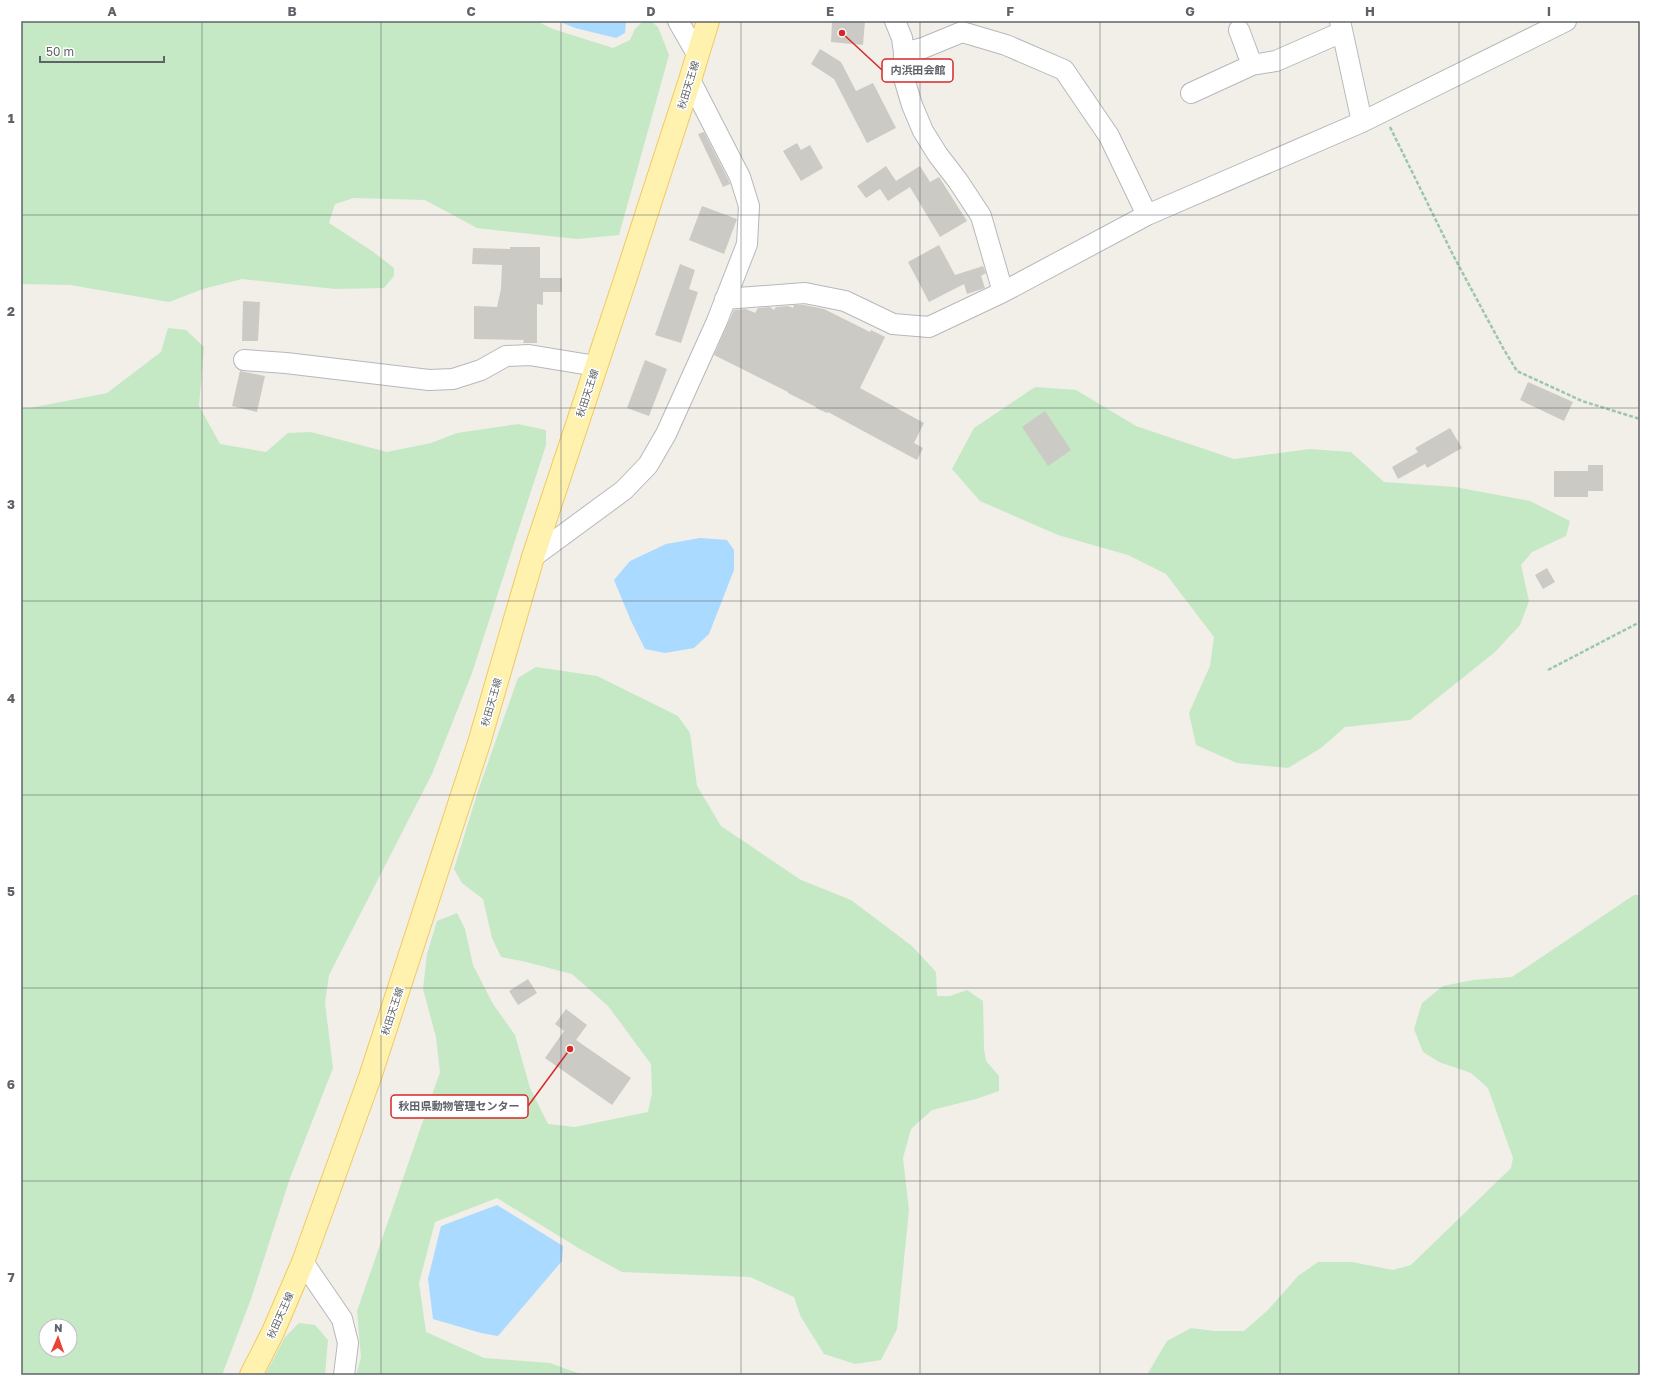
<svg xmlns="http://www.w3.org/2000/svg" width="1661" height="1396" font-family="'Golos Text','Noto Sans JP',sans-serif">
  <rect width="100%" height="100%" fill="#f1efe8"/>
  <path fill="#c5e8c5" fill-rule="evenodd" d="M21 21H536L553 29 613 48 630 40 635 29 643 21H651L658 27 669 55 619 235 577 239 477 228 425 200 354 198 335 204 329 223 372 251 394 268V276L384 288 335 289 242 279 203 289 169 302 70 285 21 284Z
    M168 328 186 330 204 347 199 406 220 444 266 452 288 433 311 432 387 452 431 443 457 433 518 424 546 430V445L472 673 432 774 329 975 325 1003 333 1068 290 1178 251 1299 222 1375H21V408H30L107 393 161 352ZM46 1326H70V1350H46Z
    M1035 387 1076 390 1136 426 1234 459 1310 449 1351 452 1384 482 1455 487 1530 501 1570 521 1566 536 1532 552 1521 565 1529 601 1520 625 1495 652 1410 720 1345 727 1321 748 1288 768 1237 763 1196 745 1189 713 1210 666 1214 637 1166 574 1128 555 1058 535 980 501 952 469 974 428Z
    M536 667 597 676 678 716 690 733 697 786 721 826 801 880 851 900 912 946 936 972 937 996H950L967 990 983 1001 984 1049 986 1061 999 1076V1091L976 1099 932 1110 911 1129 903 1158 909 1210 897 1329 881 1360 855 1364 824 1354 801 1317 794 1297 750 1277 622 1272 580 1249 497 1198 435 1222 419 1283 426 1332 484 1358 550 1363 583 1375H356L361 1358 357 1311 440 1072 436 1037 423 989 427 954 437 921 457 913 465 929 473 965 493 1004 515 1035 530 1088 548 1124 575 1127 648 1112 652 1093 651 1064 608 1006 572 974 522 961 501 957 492 938 483 899 462 883 454 869 478 791 518 678Z
    M1634 895H1640V1375H1147L1167 1341 1191 1328 1214 1331H1244L1268 1310 1298 1276 1318 1262H1352L1393 1270 1411 1265 1511 1168 1513 1158 1488 1088 1471 1073 1439 1062 1423 1052 1414 1029 1422 1003 1443 986 1473 980 1512 977Z
    M299 1323 315 1325 328 1340 325 1375H265L285 1337Z"/>
  <path fill="#aadaff" d="M558 21H626L625 33 616 38 575 28Z
    M700 538 727 540 734 550V570L709 634 694 648 665 653 645 649 631 621 614 580 630 561 666 544Z
    M497 1205 563 1246 562 1261 498 1336 481 1333 433 1319 428 1279 441 1226Z"/>
  <path fill="#cccac5" d="M832 21H865L863 45 831 42Z
    M820 49 841 62 856 91 873 83 896 128 867 143 834 79 811 64Z
    M704 132 729 181 730 184 723 187 698 134Z
    M797 143 801 150 810 145 823 168 801 181 783 151Z
    M886 166 896 181 920 166 930 182 939 177 967 221 940 237 910 187 888 201 880 189 866 198 857 186Z
    M702 206 737 219 724 254 689 240Z
    M939 245 955 275 983 266 986 273 981 276 985 288 967 294 964 284 929 302 908 262Z
    M510 247H540V278H562V292H543V305L537 304V343H523L524 340 474 339V306L497 307 501 289 502 265 472 264 473 248 510 249Z
    M680 264 695 270 689 289 698 292 681 343 655 335Z
    M243 301 260 302 258 341H242Z
    M794 305H804L824 309 870 332 871 330 885 337 860 388 924 423 914 443 923 448 917 460 828 412 827 413 816 408V407L788 393V392L714 355 734 310 746 309 755 313 758 308 770 307 774 310 776 307 788 306 793 308Z
    M645 360 667 369 649 416 627 408Z
    M240 371 265 376 257 412 232 406Z
    M1528 382 1573 402 1564 421 1520 400Z
    M1045 411 1071 450 1048 466 1022 427Z
    M1450 428 1462 448 1427 468 1425 464 1398 479 1392 467 1418 452 1415 448Z
    M1588 465H1603V491H1588V497H1554V471H1588Z
    M1547 568 1555 582 1543 589 1535 575Z
    M528 979 537 993 518 1005 509 991Z
    M566 1009 587 1025 576 1040 631 1078 612 1105 545 1058 564 1031 555 1024Z"/>
  <g fill="none" stroke-linecap="round" stroke-linejoin="round">
    <g stroke="#b5b8bc" stroke-width="22">
      <path id="minor" d="M678 21 697 54
        M895 21 902 38 904 53 903 75 912 105 923 131 938 155 958 181 981 216 1003 292
        M1340 21 1362 122
        M1239 30 1252 65
        M904 53 923 48 962 32 1006 45 1064 70 1109 136 1147 215
        M1191 93 1252 65 1276 61 1342 32
        M725 299 805 293 845 301 893 324 929 327 1003 292 1147 215 1362 122 1566 21
        M244 360 286 363 429 380 453 379 481 370 506 356 529 355 596 366
        M533 557 624 490 648 465 666 434 717 321 747 244 749 206 740 177 690 80
        M303 1262 342 1319 348 1343 344 1375"/>
    </g>
    <g stroke="#f2c960" stroke-width="24">
      <path id="major" d="M251 1375 273 1332 303 1262 370 1077 479 743 533 557 624 283 690 80 708 21"/>
    </g>
    <path stroke="#9cc7a9" stroke-width="2.5" stroke-dasharray="4 2" stroke-linecap="butt" d="M1390 127 1453 255 1503 348 1517 371 1582 401 1640 419
      M1548 670 1640 622"/>
    <use href="#minor" stroke="#fff" stroke-width="20"/>
    <use href="#major" stroke="#fff2af" stroke-width="22"/>
  </g>
  <path fill="none" stroke="#5f6368" stroke-width="1" stroke-opacity="0.55" d="M202 21V1375M381 21V1375M561 21V1375M741 21V1375M920 21V1375M1100 21V1375M1280 21V1375M1459 21V1375M21 215H1640M21 408H1640M21 601H1640M21 795H1640M21 988H1640M21 1181H1640"/>
  <g text-anchor="middle" stroke-width="3" stroke-linejoin="round" paint-order="stroke">
    <g font-size="10" fill="#5f6368" stroke="#fff">
      <text transform="translate(688 85) rotate(-73)" y="4">秋田天王線</text>
      <text transform="translate(587 393) rotate(-72)" y="4">秋田天王線</text>
      <text transform="translate(491 702) rotate(-74)" y="4">秋田天王線</text>
      <text transform="translate(392 1011) rotate(-72)" y="4">秋田天王線</text>
      <text transform="translate(280 1315) rotate(-66)" y="4">秋田天王線</text>
    </g>
  </g>
  <path fill="none" stroke="#d62828" stroke-width="1.5" d="M842 33L882 70M570 1049L528 1106"/>
  <g fill="#d62828" stroke="#fff" stroke-width="1.5">
    <circle cx="842" cy="33" r="4"/>
    <circle cx="570" cy="1049" r="4"/>
  </g>
  <g fill="#fff" stroke="#d62828" stroke-width="1.5">
    <rect x="882" y="59" width="71" height="23" rx="4"/>
    <rect x="391" y="1095" width="137" height="23" rx="4"/>
  </g>
  <g font-size="11" text-anchor="middle" font-weight="bold" fill="#5f6368">
    <text x="918" y="74">内浜田会館</text>
    <text x="459" y="1110">秋田県動物管理センター</text>
  </g>
  <rect width="1661" height="1396" fill="none" stroke="#ffffff" stroke-width="44"/>
  <g transform="translate(58 1338) rotate(2)"><circle r="19" fill="#ffffff" stroke="#bfc1c3"/>
  <path d="M0-3L7 15L0 10L-7 15Z" fill="#ea4335"/>
  <text y="-6" font-size="11" font-weight="bold" text-anchor="middle" fill="#5f6368">N</text>
  </g>
  <path d="M40 56v6h124v-6" fill="none" stroke="#5f6368" stroke-width="2"/>
  <text x="46" y="56" font-size="12" fill="#5f6368" stroke="#ffffff" stroke-width="3" paint-order="stroke">50 m</text>
  <rect x="22" y="22" width="1617" height="1352" fill="none" stroke="#5f6368" stroke-width="1.5"/>
  <g font-size="13" text-anchor="middle" font-weight="bold" fill="#5f6368">
    <text x="112" y="16">A</text>
    <text x="292" y="16">B</text>
    <text x="471" y="16">C</text>
    <text x="651" y="16">D</text>
    <text x="830" y="16">E</text>
    <text x="1010" y="16">F</text>
    <text x="1190" y="16">G</text>
    <text x="1370" y="16">H</text>
    <text x="1549" y="16">I</text>
    <text x="11" y="123">1</text>
    <text x="11" y="316">2</text>
    <text x="11" y="509">3</text>
    <text x="11" y="703">4</text>
    <text x="11" y="896">5</text>
    <text x="11" y="1089">6</text>
    <text x="11" y="1282">7</text>
  </g>
</svg>
